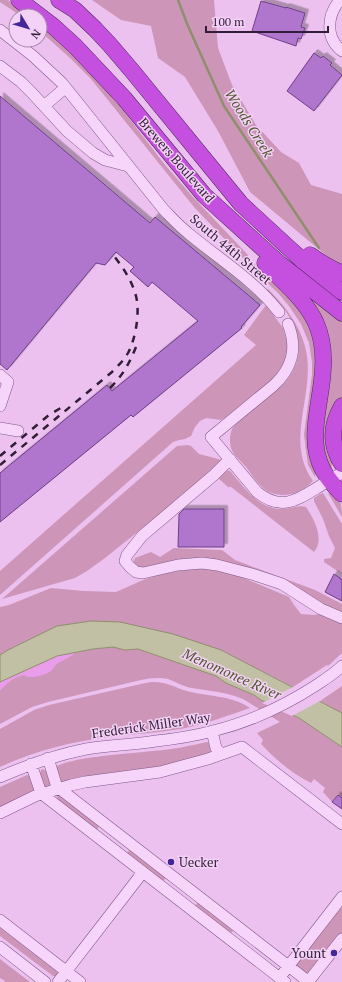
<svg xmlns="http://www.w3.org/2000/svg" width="342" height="982" font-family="'PT Serif',serif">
  <defs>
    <filter id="shadow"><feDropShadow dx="3.5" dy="-3.5" stdDeviation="0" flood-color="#0004"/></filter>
  </defs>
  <rect width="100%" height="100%" fill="#ecc1ef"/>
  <path fill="#cd95b8" d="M0 0H8L29 16H21L0 2Z
    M92 0H214L218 48 232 85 256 125 281 152 299 163 311 185 342 194V265L334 262 250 192 218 131 185 77 158 58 151 26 121 20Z
    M40 24 66 47 104 86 166 166 193 197 248 255 247 257 285 294 300 310 308 323 315 340 316 471 315 477 308 465 306 451 304 434 312 375V362L309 343 301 324 289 306 278 293 259 275 194 207 91 79 70 58 40 31Z
    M298 287 342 321V397L336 406 332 461V467L329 468 321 444 329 368Z
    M268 289C287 308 303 329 307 356 313 398 285 442 313 481 301 494 279 501 263 488 257 483 251 474 246 467 241 461 233 455 231 448 229 441 230 432 233 427 249 411 269 399 284 383 291 376 296 366 298 356 302 327 285 309 267 290Z
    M266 305 283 328 287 342 288 354 284 364 272 380 226 417 221 420 206 418 200 421 195 427 191 436 185 439 179 440 173 442 0 595V571L256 345 244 335Z
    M188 445 191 446 199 454 222 460 206 477 105 558 87 571 75 578 2 599 177 446Z
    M226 470 230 471C243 486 257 507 278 509 286 510 299 504 306 507 314 519 325 539 314 552L231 487H228L218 478 219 476Z
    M323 493 342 524V574L324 562V559L331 558 335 548 329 536 323 519 314 501V498L320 494Z
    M328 493C341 496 342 505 342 517Z
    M174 548 222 550 235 560 315 590 342 604V615L326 608 317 600 301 590 231 565 146 569 132 566 135 558 151 552 160 557Z
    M202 567 239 576 289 597 294 605 301 614 314 615 325 613 342 620V653L328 666 327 665 293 687 221 650 57 626 8 650 0 655V607L9 605 51 588 84 591 116 592 143 580 161 574Z
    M113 647 125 650 138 649 216 676 226 683 254 695 261 700 299 718 342 747V797L338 794 332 802 323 792 325 788 314 779 311 783C291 773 276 760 261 744L263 740 257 733 280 722 243 699C227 692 209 691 192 688 184 687 176 682 168 679 159 677 150 678 141 680L48 702 32 707 0 724V682L57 656 94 649Z
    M151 682C166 681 174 687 187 691 209 697 231 695 250 708 227 716 205 724 181 729 157 733 132 734 108 737 71 742 34 751 0 767V729L34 710 49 705 141 684Z
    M342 686V713L320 701Z
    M207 742 209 743 211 753 173 766 60 782 56 767C61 763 70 762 76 760 102 755 127 754 152 751 171 750 189 746 207 742Z
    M43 769 46 771 51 786 45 789 40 773 41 770Z
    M27 775 30 776 35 790 0 809V787Z
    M59 795 99 826 97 830 56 799Z
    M130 849 166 878 163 881 127 853Z
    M198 902 234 930 231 933 195 906Z
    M342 904V933L310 974 308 975 296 966V963Z
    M0 925 58 972 56 976H53L0 936Z
    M0 959 30 982H4L5 981 0 978Z"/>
  <path fill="#ea9deb" d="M76 652C71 657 63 660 57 664 54 666 54 668 51 671 45 675 30 680 24 675 14 677 7 683 0 691V682L57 656Z"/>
  <path fill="#c1bfa4" stroke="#8f8f6b" d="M91 621 120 622 173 634 221 650 342 713V747L299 718 261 700 254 695 226 683 216 676 138 649 125 650 113 647 93 649 57 656 0 682V655L8 650 57 626Z"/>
  <path fill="#ecc1ef" d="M295 686 322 700 292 716 262 703Z"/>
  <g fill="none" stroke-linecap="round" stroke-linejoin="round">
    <path stroke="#8f8f6b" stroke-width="2.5" d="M178 0 188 26 224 106 319 248"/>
  </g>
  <path fill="#b076cd" stroke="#6e3e88" filter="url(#shadow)" d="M261 1 286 8V7L305 13 301 27 305 28 301 39 298 38 296 46 252 31Z
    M314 53 321 58 323 56 332 63 330 65 342 75 314 111 287 91Z
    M0 96 150 223 155 217 260 305 241 327 242 328 133 417 131 415 0 522V473L107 385 112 391 198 321 152 282 148 287 130 271 134 267 116 252 105 265 96 263 7 370 0 364Z
    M184 509H224V547H178L179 514Z
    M334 574 340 578V579L342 580V601L325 592Z
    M338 795 342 798V809L332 802Z"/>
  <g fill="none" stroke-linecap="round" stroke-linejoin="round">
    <g stroke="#7e5888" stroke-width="12">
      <path id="minor" d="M340 0C327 15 325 38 342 51
        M0 30 33 56 62 83 164 210C172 218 179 226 188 233 219 259 254 280 279 312
        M0 66 21 82 32 93 67 131 93 153 105 160 128 166
        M44 106 65 88
        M288 324C298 348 292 369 273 386L211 437 257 492C282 512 297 500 320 486 327 481 335 477 342 473
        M0 375 8 382 0 406
        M0 428 18 431
        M230 459 214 475 142 536 127 555 125 561 130 567 136 572 143 573 178 565 202 563 217 565 255 575 282 584 321 609 342 618
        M212 731 216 748 221 754
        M48 758 56 784 60 789 309 982
        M31 764 40 790 42 794 285 982
        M0 777C28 765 56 755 86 749 109 745 133 745 156 741 175 739 194 736 213 731 249 722 284 706 315 686 324 680 334 674 342 666
        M0 813 35 796 71 785 85 782 160 772 208 759 242 747 342 824
        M0 920 80 982
        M0 947 45 982
        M284 972 342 897
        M58 982 143 872
        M308 982 342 939"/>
    </g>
    <g stroke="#4a2d56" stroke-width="17">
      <path id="highway" d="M19 0 53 26 75 46 124 98 204 195 280 264 342 313
        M59 0 75 10 95 29 110 45 133 72 241 204 303 261 342 292
        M310 255C320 262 330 269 342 273
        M265 263C283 282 305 299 316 323 322 337 324 353 323 368 322 401 306 439 323 470 328 479 335 487 342 494
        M342 406C331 425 330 445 342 464"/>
    </g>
    <use href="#minor" stroke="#f7d4f9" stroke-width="11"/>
    <use href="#highway" stroke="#c550e0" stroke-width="16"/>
    <path stroke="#311d38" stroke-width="2.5" stroke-dasharray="7 7" stroke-linecap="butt" d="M110 388C123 375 129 364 136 347
      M0 456 49 415 64 406
      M0 465 112 372C118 366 124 360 128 353 136 338 140 312 136 296 132 281 123 267 113 255"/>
  </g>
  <g fill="#432798" stroke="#f4d1f6" stroke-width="1.5">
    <circle cx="171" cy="862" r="4"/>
    <circle cx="334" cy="953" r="4"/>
  </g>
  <g text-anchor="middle" stroke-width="3" stroke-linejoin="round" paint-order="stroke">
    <g font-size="13" fill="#311d38" stroke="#f4d1f6">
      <text transform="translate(177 160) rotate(49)" y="5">Brewers Boulevard</text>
      <text transform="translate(231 249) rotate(40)" y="5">South 44th Street</text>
      <text transform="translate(151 725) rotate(-8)" y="5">Frederick Miller Way</text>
    </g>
    <g font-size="13" fill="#311d38" stroke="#f4d1f6" text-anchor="start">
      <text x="179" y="867">Uecker</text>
      <text x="326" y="958" text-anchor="end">Yount</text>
    </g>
    <g font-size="14" font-style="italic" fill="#4f582c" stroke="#f4d1f6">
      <text transform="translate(249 123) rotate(58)" y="5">Woods Creek</text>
      <text transform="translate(232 674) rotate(24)" y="5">Menomonee River</text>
    </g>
  </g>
  <g transform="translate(28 28) rotate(128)"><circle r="19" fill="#f4d1f6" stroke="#a689aa"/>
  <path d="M0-3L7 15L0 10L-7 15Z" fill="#432798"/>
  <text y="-6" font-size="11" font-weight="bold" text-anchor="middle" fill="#311d38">N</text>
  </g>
  <path d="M206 26v6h122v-6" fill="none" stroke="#311d38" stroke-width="2"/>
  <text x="212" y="26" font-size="12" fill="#311d38" stroke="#f4d1f6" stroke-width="3" paint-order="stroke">100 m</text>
</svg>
